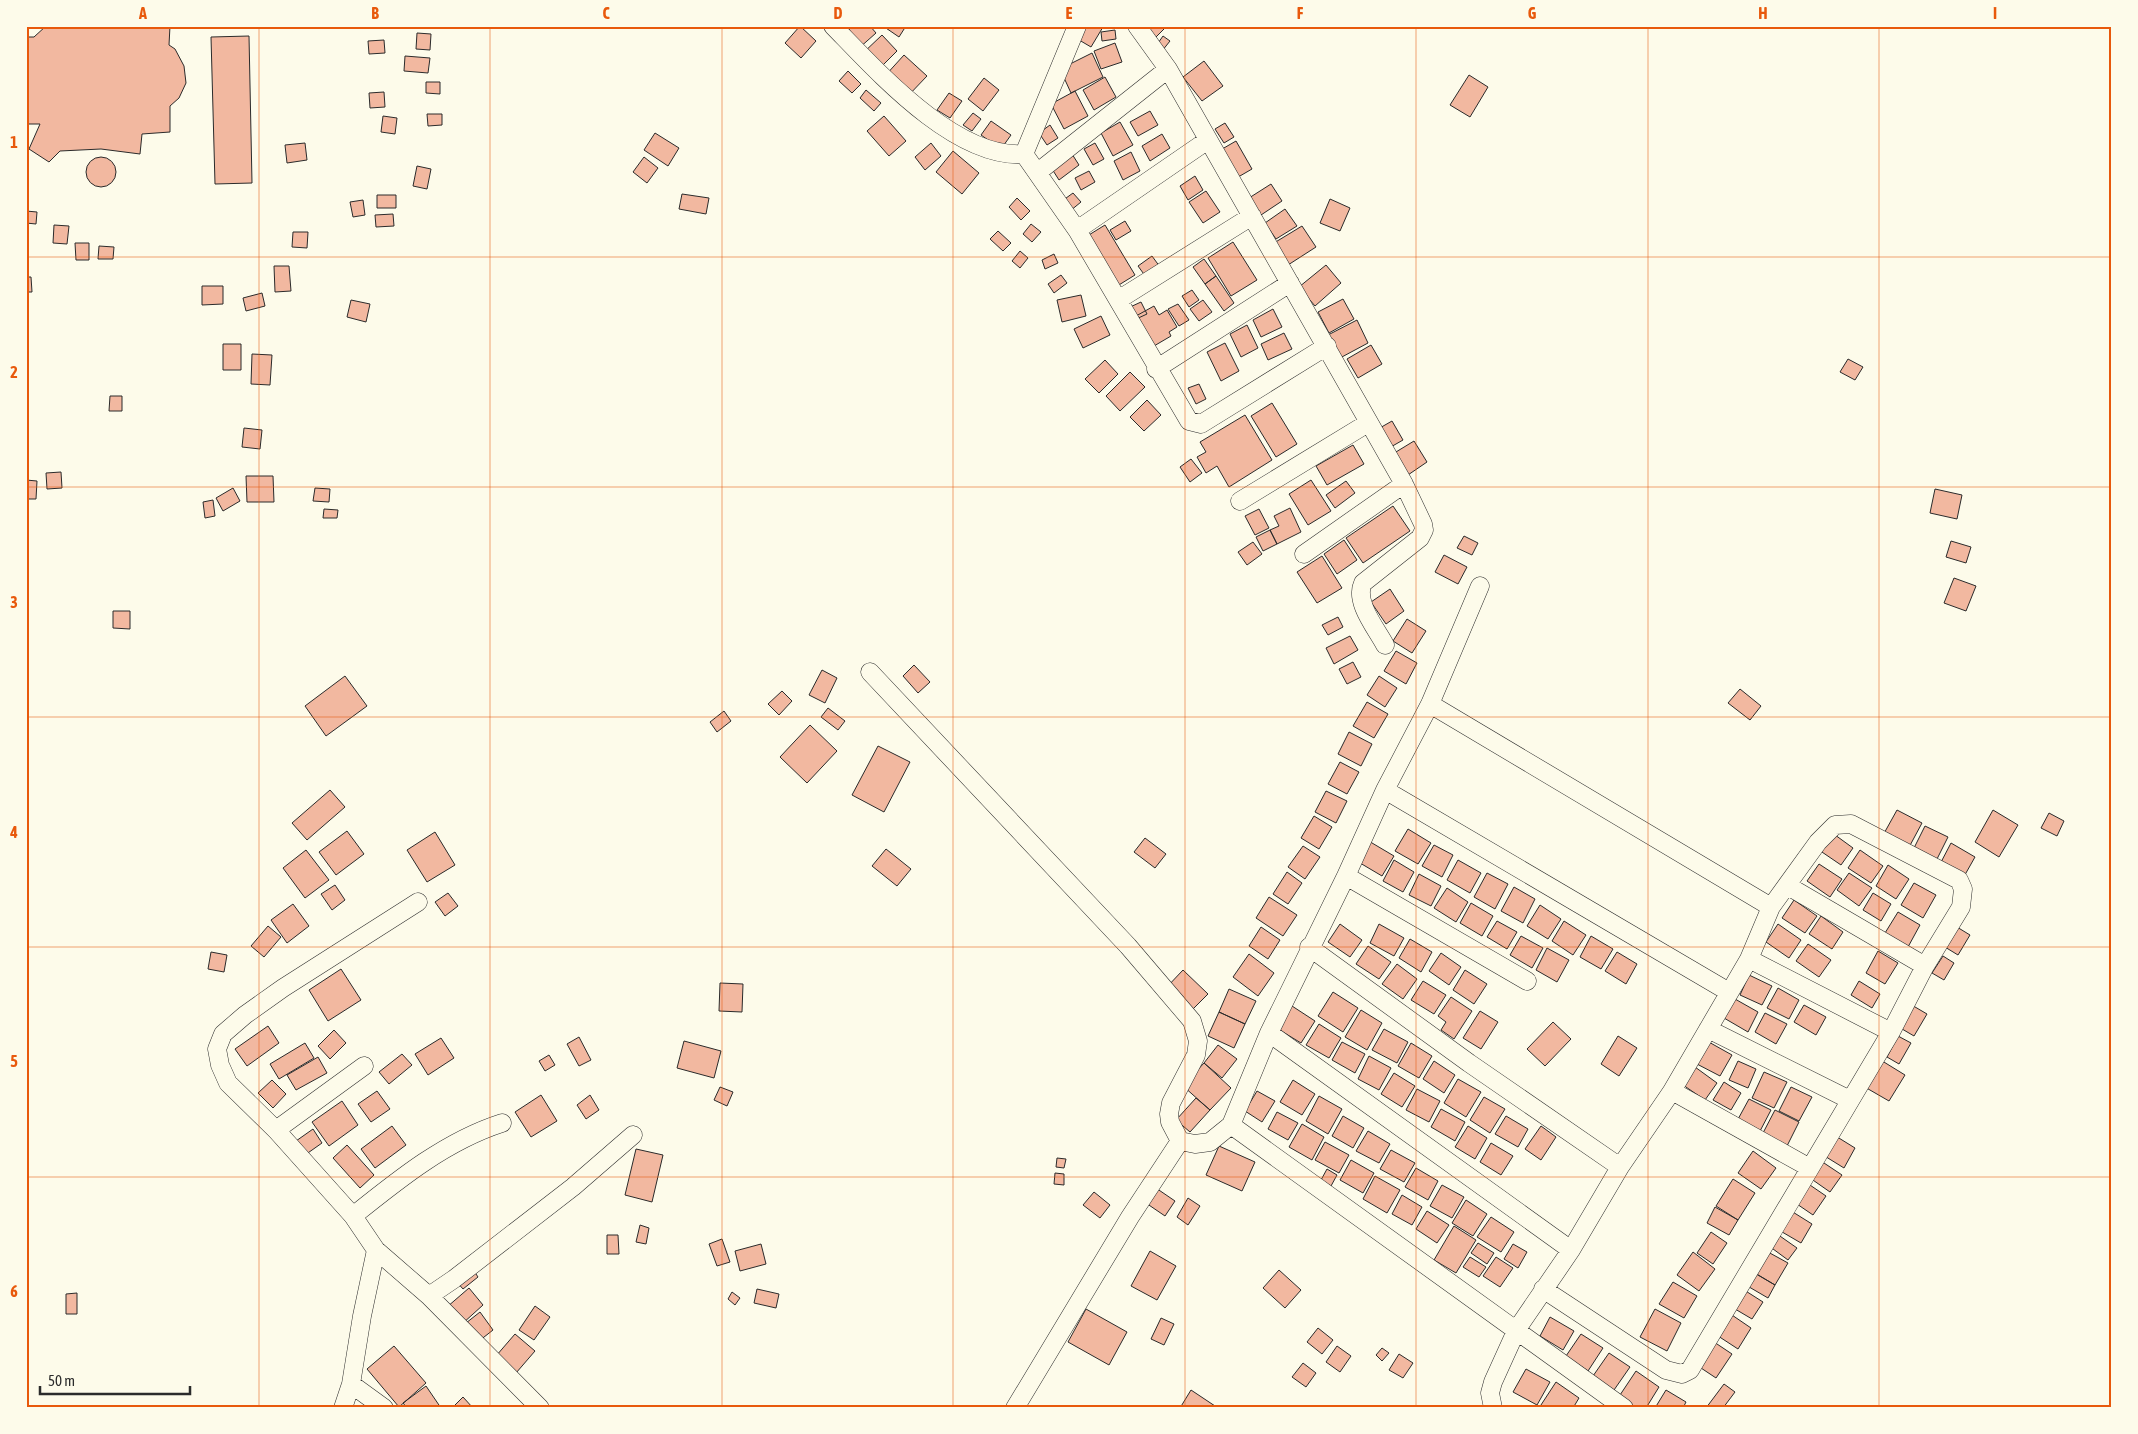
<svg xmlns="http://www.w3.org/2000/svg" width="2138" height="1434" font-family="'Asap Condensed',sans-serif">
  <rect width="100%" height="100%" fill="#fdfbea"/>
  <path fill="#f2b8a0" stroke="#2b2b2b" d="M46 26H170L169 45 175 49 184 66 186 83 179 98 170 106V132L142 134 140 154 101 149 60 151 49 162 29 149 40 124H26V37H34Z
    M800 26 816 41 801 58 785 43Z
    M853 26H870L876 33 858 49 845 33Z
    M883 26H906L899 37Z
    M1081 26 1103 27 1091 47 1074 37Z
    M1140 26H1167L1154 39Z
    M1115 30 1116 39 1102 41 1101 32Z
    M417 33 431 34 430 50 416 49Z
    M882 35 897 51 878 70 862 54Z
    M249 36 252 183 215 184 211 37Z
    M1163 36 1170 41 1162 51 1156 46Z
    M384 40 385 53 369 54 368 41Z
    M1115 43 1122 62 1101 69 1094 51Z
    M1092 53 1103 77 1071 93 1060 69Z
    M904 55 927 76 906 98 884 77Z
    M405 56 430 58 428 73 404 71Z
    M1204 61 1223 86 1202 101 1183 77Z
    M848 71 861 84 852 93 839 81Z
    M1469 75 1488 87 1470 117 1450 105Z
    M1105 77 1116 97 1094 110 1083 90Z
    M984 78 999 90 983 111 968 99Z
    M426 82H440V94L426 93Z
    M866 90 881 103 874 111 860 98Z
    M1075 91 1088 116 1064 129 1051 104Z
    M384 92 385 107 370 108 369 93Z
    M949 93 962 101 950 118 937 110Z
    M1150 111 1158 125 1138 136 1130 122Z
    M973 113 981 119 972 131 963 125Z
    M427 114H442V125L428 126Z
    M383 116 397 118 395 134 381 132Z
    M884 116 906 141 889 156 867 131Z
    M991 121 1011 135 1001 149 981 135Z
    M1120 122 1133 145 1113 156 1101 133Z
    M1225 123 1234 137 1224 143 1215 129Z
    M1050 125 1058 138 1047 145 1039 133Z
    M655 133 679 148 668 166 644 150Z
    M1162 134 1170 148 1150 161 1142 146Z
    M1236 141 1252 169 1233 180 1217 152Z
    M305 143 307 160 287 163 285 145Z
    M931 143 941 156 925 170 915 157Z
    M1095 143 1104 159 1093 165 1084 149Z
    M953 151 979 173 962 194 936 172Z
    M1131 152 1140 171 1123 180 1114 161Z
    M1072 154 1079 165 1059 180 1052 169Z
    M86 172a15 15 0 1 1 30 0a15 15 0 1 1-30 0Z
    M644 157 658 168 647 183 633 172Z
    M417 166 431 169 427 189 413 186Z
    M1089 171 1095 182 1081 190 1075 178Z
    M1195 176 1203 190 1188 200 1180 186Z
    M1271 184 1282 201 1261 215 1249 198Z
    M1206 191 1220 212 1203 223 1189 202Z
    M1073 193 1081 202 1070 211 1062 201Z
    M682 194 709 198 706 214 679 209Z
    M377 195H396V208H377Z
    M1017 198 1030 211 1021 220 1009 207Z
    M1330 199 1350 208 1340 231 1320 223Z
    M363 200 365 215 353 217 350 202Z
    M1285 209 1297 226 1276 239 1265 223Z
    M26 211 37 212 36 224 26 223Z
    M393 214 394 226 376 227 375 215Z
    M1125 221 1131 231 1116 240 1110 230Z
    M1031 224 1041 232 1032 242 1023 234Z
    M54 225 69 226 67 244 53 243Z
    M1105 225 1135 275 1114 288 1084 238Z
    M1302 226 1316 247 1288 265 1274 243Z
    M998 231 1011 243 1003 251 990 239Z
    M293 232H308L307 248 292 247Z
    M1233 242 1257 280 1231 296 1208 258Z
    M75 243H89V260H76Z
    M99 246 114 247 113 259H98Z
    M1020 251 1028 258 1020 268 1012 261Z
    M1054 254 1058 263 1045 269 1042 260Z
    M1152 256 1160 267 1146 277 1138 266Z
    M1204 259 1216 276 1205 284 1193 267Z
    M1326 265 1341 283 1315 306 1299 287Z
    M274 266H289L291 291 275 292Z
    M1061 275 1067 283 1054 293 1048 284Z
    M1216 276 1234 303 1224 311 1205 284Z
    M26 277H31L32 292H26Z
    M202 286H223V304L202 305Z
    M1192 290 1199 300 1189 307 1182 296Z
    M262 293 265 306 246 311 243 298Z
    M1081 295 1086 316 1062 322 1057 300Z
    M1343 299 1354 319 1329 333 1318 312Z
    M351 300 370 304 366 322 347 317Z
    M1203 300 1212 312 1199 321 1190 309Z
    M1141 302 1147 314 1134 320 1128 308Z
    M1178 304 1189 320 1179 326 1168 309Z
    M1154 306 1159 315 1167 310 1177 327 1169 332 1171 336 1154 346 1136 316Z
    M1273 309 1282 327 1261 337 1253 320Z
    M1101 316 1110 335 1083 348 1074 329Z
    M1357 320 1368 343 1340 358 1328 335Z
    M1247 325 1258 348 1241 357 1230 334Z
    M1284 333 1292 349 1268 360 1261 344Z
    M1225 343 1239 371 1221 381 1207 352Z
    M223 344H241V370H223Z
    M1371 345 1382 364 1358 378 1347 359Z
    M252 354 272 355 270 385 251 384Z
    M1848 359 1863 367 1855 380 1840 372Z
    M1105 360 1118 374 1099 393 1085 379Z
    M1130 372 1145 387 1120 411 1106 396Z
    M1199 384 1206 399 1196 404 1188 388Z
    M110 396H122V411H109Z
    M1147 400 1161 415 1144 431 1130 417Z
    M1272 403 1297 444 1276 457 1251 416Z
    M1245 415 1272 460 1229 487 1217 466 1206 473 1197 457 1206 452 1200 442Z
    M1392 421 1403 440 1389 448 1378 429Z
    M244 428 262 430 260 449 242 447Z
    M1414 441 1427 462 1405 477 1391 455Z
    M1353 445 1364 464 1327 485 1316 466Z
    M1191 459 1202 473 1190 482 1180 467Z
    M61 472 62 488 47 489 46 473Z
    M246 476H273L274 502H247Z
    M26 480 37 481 36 499H26Z
    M1311 480 1331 511 1308 525 1289 494Z
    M1346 481 1355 493 1335 508 1326 495Z
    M233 488 240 501 223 511 216 498Z
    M315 488 330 489 329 502 313 501Z
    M1935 489 1962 495 1957 519 1930 513Z
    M213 500 215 516 205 518 203 502Z
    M1393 506 1410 531 1363 563 1346 538Z
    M1290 508 1301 532 1277 544 1270 530 1279 526 1274 516Z
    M324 509 338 510 337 518H323Z
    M1259 509 1269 528 1255 535 1245 516Z
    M1270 530 1277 544 1263 551 1256 537Z
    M1464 536 1478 543 1472 555 1457 548Z
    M1344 540 1357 560 1337 574 1324 554Z
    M1951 541 1971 547 1966 563 1946 557Z
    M1253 542 1262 554 1247 565 1238 552Z
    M1444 555 1467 567 1458 584 1435 572Z
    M1322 556 1342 588 1317 603 1297 572Z
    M1954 578 1976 586 1966 611 1944 603Z
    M1390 589 1404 611 1386 624 1371 602Z
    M113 611H130V629L113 628Z
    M1338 617 1343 627 1328 635 1322 625Z
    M1407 619 1426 631 1412 653 1393 641Z
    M1350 636 1358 650 1334 664 1326 648Z
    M1396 651 1417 663 1406 684 1384 671Z
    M1353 662 1361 677 1347 684 1339 669Z
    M914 665 930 682 918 693 903 676Z
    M822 670 837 678 825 703 809 695Z
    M345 676 367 706 326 736 305 706Z
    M1379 676 1397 688 1385 707 1367 695Z
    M1740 689 1761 706 1750 720 1728 703Z
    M782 691 792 701 779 715 768 704Z
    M1367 702 1388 714 1374 738 1353 726Z
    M828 708 845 721 838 730 821 717Z
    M724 711 731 721 717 732 710 722Z
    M810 725 837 751 807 783 780 757Z
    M1349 732 1372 744 1361 766 1338 754Z
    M878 746 910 762 884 812 852 795Z
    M1340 762 1359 772 1347 794 1328 784Z
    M330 790 345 807 307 840 292 823Z
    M1326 791 1347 801 1336 823 1315 812Z
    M1897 810 1922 823 1907 851 1882 837Z
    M1993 810 2018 825 1999 857 1975 842Z
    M2049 813 2064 821 2057 836 2041 828Z
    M1314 816 1332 827 1319 849 1301 838Z
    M1925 826 1948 837 1934 865 1911 854Z
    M1408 829 1431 843 1418 864 1395 851Z
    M347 831 364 854 336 875 319 852Z
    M435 832 455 865 427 882 407 850Z
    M1831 832 1853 848 1841 865 1819 850Z
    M1145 838 1166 854 1155 868 1134 852Z
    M1367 840 1394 856 1382 876 1355 860Z
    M1951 843 1975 857 1962 880 1939 866Z
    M1434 845 1453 855 1442 877 1422 866Z
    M1303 846 1320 857 1305 879 1288 867Z
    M886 849 911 869 897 886 872 866Z
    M306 850 329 880 305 898 283 868Z
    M1860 850 1883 866 1871 883 1848 868Z
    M1394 860 1414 872 1403 892 1383 881Z
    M1458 860 1481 873 1470 893 1447 880Z
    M1819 864 1842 879 1830 897 1807 881Z
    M1888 865 1909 879 1896 899 1876 886Z
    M1287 872 1302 883 1288 904 1273 894Z
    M1487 873 1508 884 1495 909 1474 897Z
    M1849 873 1872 888 1859 906 1837 890Z
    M1419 874 1441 886 1431 906 1409 895Z
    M1914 883 1936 895 1923 918 1901 905Z
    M335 885 345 900 332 910 321 894Z
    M1514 887 1535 899 1523 923 1501 911Z
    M1447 888 1468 902 1456 922 1434 908Z
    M448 893 458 906 445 916 435 902Z
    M1873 893 1891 904 1881 921 1863 910Z
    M1269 897 1297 915 1283 936 1256 918Z
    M1794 900 1817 916 1805 933 1782 918Z
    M1471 903 1493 916 1482 936 1460 923Z
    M293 904 309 926 287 943 271 920Z
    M1540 905 1561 919 1548 939 1527 926Z
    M1898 912 1920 925 1908 947 1885 933Z
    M1821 916 1843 932 1832 949 1809 934Z
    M1497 921 1517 932 1507 949 1487 937Z
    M1564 921 1586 935 1573 955 1552 941Z
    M1340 924 1362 940 1350 957 1328 942Z
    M1379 924 1404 938 1394 956 1370 943Z
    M1778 924 1801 940 1789 958 1766 942Z
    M1952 924 1970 935 1958 955 1940 944Z
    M268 926 281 937 264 957 251 946Z
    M1261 927 1280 940 1268 959 1249 946Z
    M1521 936 1543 948 1532 968 1510 955Z
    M1591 936 1613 949 1601 969 1580 957Z
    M1410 939 1432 952 1421 972 1399 958Z
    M1808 944 1831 960 1819 977 1796 961Z
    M1368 946 1391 962 1379 979 1356 964Z
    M1547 948 1569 960 1557 982 1536 970Z
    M1878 951 1898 963 1885 984 1866 973Z
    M211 952 227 955 224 972 208 969Z
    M1617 952 1637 964 1626 984 1605 971Z
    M1441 953 1461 967 1449 985 1429 971Z
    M1249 954 1274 973 1258 996 1233 977Z
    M1943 956 1954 963 1944 980 1932 973Z
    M1397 964 1417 979 1403 999 1382 984Z
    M341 969 361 1000 328 1021 309 990Z
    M1183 970 1208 994 1189 1013 1165 989Z
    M1465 970 1487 984 1474 1004 1453 990Z
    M1749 975 1772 986 1762 1005 1740 995Z
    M1423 981 1446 995 1434 1014 1411 1000Z
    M1859 981 1880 994 1872 1008 1851 995Z
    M720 983 743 984 742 1012 719 1011Z
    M1778 988 1799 1000 1789 1019 1767 1008Z
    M1229 989 1256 1001 1245 1024 1219 1012Z
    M1333 992 1358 1008 1343 1032 1318 1016Z
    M1451 997 1472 1011 1454 1039 1441 1030 1446 1022 1438 1016Z
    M1735 999 1758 1012 1748 1032 1724 1018Z
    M1910 1004 1927 1014 1914 1036 1897 1026Z
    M1804 1005 1826 1017 1816 1035 1794 1022Z
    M1292 1006 1315 1021 1301 1043 1278 1029Z
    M1361 1010 1382 1023 1367 1050 1345 1037Z
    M1480 1011 1498 1022 1481 1049 1463 1038Z
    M1219 1012 1245 1024 1234 1048 1208 1036Z
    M1765 1013 1787 1024 1776 1044 1755 1032Z
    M1553 1022 1571 1039 1545 1066 1527 1049Z
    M1319 1024 1341 1038 1329 1058 1306 1045Z
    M268 1026 279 1043 247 1066 235 1049Z
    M1384 1029 1408 1042 1397 1063 1372 1050Z
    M334 1030 346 1043 330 1059 318 1046Z
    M1618 1036 1637 1048 1619 1076 1601 1064Z
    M1898 1036 1911 1043 1899 1064 1887 1057Z
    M579 1037 591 1060 579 1066 567 1044Z
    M441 1038 454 1058 428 1075 415 1054Z
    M684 1041 721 1051 714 1078 677 1068Z
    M1707 1041 1732 1055 1720 1076 1695 1063Z
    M1342 1042 1365 1054 1355 1073 1332 1060Z
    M305 1043 314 1058 279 1079 270 1064Z
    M1411 1043 1432 1056 1419 1078 1398 1066Z
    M1218 1045 1237 1059 1222 1078 1204 1063Z
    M402 1054 412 1065 389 1084 379 1072Z
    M549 1055 555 1065 545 1071 539 1061Z
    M1369 1056 1391 1068 1379 1090 1358 1079Z
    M318 1057 327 1073 296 1090 287 1075Z
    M1879 1059 1905 1075 1889 1101 1863 1086Z
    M1434 1061 1455 1075 1444 1093 1423 1079Z
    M1738 1061 1756 1069 1748 1088 1729 1080Z
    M1204 1063 1231 1088 1210 1110 1183 1086Z
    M1695 1067 1717 1083 1705 1100 1683 1085Z
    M1764 1072 1787 1082 1774 1108 1752 1098Z
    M1394 1073 1415 1086 1402 1107 1381 1094Z
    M1458 1079 1481 1092 1466 1117 1444 1103Z
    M272 1080 286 1094 273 1108 258 1093Z
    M1293 1080 1315 1094 1302 1115 1280 1102Z
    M1724 1082 1741 1093 1731 1110 1713 1100Z
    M720 1087 733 1092 727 1106 714 1100Z
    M1791 1087 1812 1097 1799 1121 1779 1111Z
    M1417 1089 1440 1101 1429 1122 1406 1110Z
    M377 1091 390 1109 371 1122 358 1104Z
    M1257 1091 1275 1101 1262 1122 1245 1111Z
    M541 1095 557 1121 531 1137 515 1112Z
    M590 1095 599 1110 586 1119 577 1105Z
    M1319 1096 1342 1109 1328 1134 1306 1121Z
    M1484 1097 1505 1109 1490 1133 1470 1120Z
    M1196 1098 1210 1110 1190 1132 1176 1120Z
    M1749 1099 1771 1110 1759 1133 1737 1121Z
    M342 1101 358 1125 329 1146 312 1122Z
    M1441 1109 1465 1122 1455 1141 1431 1127Z
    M1775 1110 1799 1122 1787 1146 1763 1133Z
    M1277 1112 1298 1123 1288 1140 1268 1129Z
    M1343 1116 1364 1128 1353 1148 1332 1136Z
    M1506 1116 1528 1129 1518 1147 1495 1134Z
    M1302 1124 1324 1137 1312 1160 1289 1147Z
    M392 1126 406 1145 375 1168 361 1149Z
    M1468 1126 1487 1138 1475 1159 1455 1147Z
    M1541 1126 1556 1137 1541 1160 1525 1149Z
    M313 1129 322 1143 305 1155 296 1141Z
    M1368 1131 1390 1144 1379 1163 1356 1151Z
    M1834 1135 1855 1148 1844 1168 1823 1155Z
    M1325 1142 1349 1155 1339 1173 1315 1160Z
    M1491 1143 1513 1156 1501 1175 1480 1162Z
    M347 1145 374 1175 360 1188 333 1158Z
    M1219 1146 1255 1162 1242 1191 1206 1175Z
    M636 1149 663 1155 652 1202 625 1195Z
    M1391 1150 1415 1163 1404 1182 1380 1169Z
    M1753 1151 1776 1168 1761 1189 1738 1173Z
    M1057 1158 1066 1159 1064 1168 1056 1167Z
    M1351 1160 1374 1173 1363 1193 1340 1180Z
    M1821 1161 1842 1175 1830 1192 1810 1178Z
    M1416 1168 1438 1181 1428 1200 1405 1187Z
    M1327 1169 1337 1175 1331 1186 1321 1180Z
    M1055 1173 1064 1174V1185L1054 1184Z
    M1375 1176 1400 1190 1387 1213 1363 1199Z
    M1733 1179 1755 1193 1738 1220 1716 1206Z
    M1807 1183 1826 1196 1813 1215 1794 1202Z
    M1442 1185 1464 1197 1452 1218 1430 1206Z
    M1153 1186 1175 1201 1165 1216 1143 1201Z
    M1094 1192 1110 1205 1100 1218 1083 1205Z
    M1402 1195 1422 1207 1412 1225 1392 1214Z
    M1188 1198 1200 1206 1188 1225 1177 1217Z
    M1466 1200 1487 1214 1473 1236 1452 1223Z
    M1715 1207 1738 1220 1729 1235 1707 1223Z
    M1788 1209 1812 1224 1801 1243 1777 1229Z
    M1427 1211 1449 1225 1437 1243 1416 1229Z
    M1491 1217 1514 1232 1501 1252 1477 1237Z
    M640 1225 649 1228 646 1244 636 1242Z
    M1454 1226 1476 1240 1456 1273 1434 1260Z
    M1711 1232 1727 1243 1713 1264 1697 1253Z
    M1777 1234 1797 1248 1788 1260 1769 1246Z
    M607 1235H618L619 1254H607Z
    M722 1239 730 1262 717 1266 709 1244Z
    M1478 1243 1494 1253 1487 1264 1471 1253Z
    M761 1244 766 1264 740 1271 735 1251Z
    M1513 1244 1527 1252 1518 1268 1504 1259Z
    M1150 1251 1176 1266 1157 1300 1131 1286Z
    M1693 1252 1715 1269 1699 1291 1677 1275Z
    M1768 1252 1788 1263 1775 1285 1755 1273Z
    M1470 1257 1486 1267 1479 1277 1463 1267Z
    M1496 1257 1513 1268 1500 1287 1483 1276Z
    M472 1268 478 1277 463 1289 456 1281Z
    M1279 1270 1301 1290 1285 1308 1263 1288Z
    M1751 1271 1775 1285 1768 1298 1744 1284Z
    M1673 1282 1697 1296 1684 1318 1659 1304Z
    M469 1288 483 1305 462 1324 447 1307Z
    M1741 1288 1763 1302 1752 1319 1730 1306Z
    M757 1289 779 1294 776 1308 754 1303Z
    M732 1292 740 1298 735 1305 728 1299Z
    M77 1293V1314H66V1294Z
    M535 1306 550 1317 534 1340 519 1330Z
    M1086 1309 1127 1332 1109 1365 1068 1342Z
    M1655 1309 1681 1323 1667 1351 1640 1337Z
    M480 1312 493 1330 479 1341 466 1323Z
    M1729 1313 1751 1328 1738 1349 1715 1334Z
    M1550 1317 1574 1331 1563 1350 1540 1336Z
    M1161 1318 1174 1324 1164 1345 1151 1339Z
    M1318 1328 1333 1340 1322 1354 1307 1342Z
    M515 1334 535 1351 516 1373 496 1356Z
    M1581 1334 1603 1348 1588 1371 1566 1356Z
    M1711 1340 1732 1354 1716 1378 1695 1364Z
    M394 1346 426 1383 399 1407 367 1369Z
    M1337 1346 1351 1356 1340 1372 1326 1362Z
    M1382 1348 1389 1353 1382 1361 1376 1355Z
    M1609 1353 1630 1367 1614 1390 1593 1376Z
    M1399 1354 1413 1363 1403 1378 1389 1370Z
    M1303 1363 1316 1373 1306 1387 1292 1377Z
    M1526 1369 1550 1382 1537 1405 1513 1392Z
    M1636 1371 1659 1387 1646 1408H1633L1618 1398Z
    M1556 1382 1579 1398 1573 1408H1539Z
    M1724 1384 1735 1392 1723 1408H1706Z
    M426 1386 441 1408H407L403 1403Z
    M1191 1390 1218 1408H1180Z
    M1666 1390 1686 1402 1683 1408H1655Z
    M463 1397 473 1408 454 1406Z"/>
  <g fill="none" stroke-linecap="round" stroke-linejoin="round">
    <g stroke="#2b2b2b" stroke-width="19">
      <path id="street" d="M833 26C877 71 955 159 1024 154L1077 230 1189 421 1201 424 1327 346
        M1137 26 1168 69 1404 484 1423 524 1424 530 1420 538 1363 583C1354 602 1376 628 1385 645
        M1024 154 1077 26
        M1038 172 1168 69
        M1077 230 1208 140
        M1118 300 1252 216
        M1156 369 1290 283
        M1240 501 1368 423
        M1304 554 1404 484
        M870 672 1128 946 1192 1021 1198 1041 1196 1055 1171 1103 1169 1114 1170 1122 1180 1141
        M1430 704 1771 907
        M1385 790 1729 992
        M1346 876 1527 981
        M1788 886 1925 966
        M1309 947 1469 1063 1620 1167
        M1749 959 1891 1032
        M1708 1029 1850 1100
        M1269 1033 1571 1250
        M1672 1091 1810 1168
        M1231 1125 1624 1408
        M276 1130 364 1066
        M353 1216C399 1179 446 1141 502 1123
        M376 1250 429 1296 454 1279 573 1187 633 1135
        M429 1296 540 1408
        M351 1384 384 1408
        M343 1408 351 1384 362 1316 376 1250 353 1216 276 1130 228 1083 220 1065 217 1049 223 1034 245 1015 283 988 418 902
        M1015 1408 1130 1217 1180 1141 1195 1144 1210 1142 1231 1125 1269 1033 1346 876 1385 790 1430 704 1480 586
        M1493 1408 1490 1393 1493 1382 1517 1329 1571 1250 1620 1167 1672 1091 1749 959 1771 907 1818 842 1835 825 1851 824 1959 880 1963 889 1961 907 1925 966 1891 1032 1690 1370 1682 1374 1666 1370 1543 1289"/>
    </g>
    <use href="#street" stroke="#fdfbea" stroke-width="18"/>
  </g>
  <path fill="none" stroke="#e8590c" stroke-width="1" stroke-opacity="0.55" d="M259 26V1408M490 26V1408M722 26V1408M953 26V1408M1185 26V1408M1416 26V1408M1648 26V1408M1879 26V1408M26 257H2112M26 487H2112M26 717H2112M26 947H2112M26 1177H2112"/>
  <rect width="2138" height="1434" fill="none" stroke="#fdfbea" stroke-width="55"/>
  <path d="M40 1386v8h150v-8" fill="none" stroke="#2b2b2b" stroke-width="2.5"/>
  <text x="48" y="1386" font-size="15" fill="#2b2b2b" stroke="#fdfbea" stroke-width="4" paint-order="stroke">50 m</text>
  <rect x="28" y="28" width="2082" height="1378" fill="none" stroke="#e8590c" stroke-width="2"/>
  <g font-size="16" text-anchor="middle" font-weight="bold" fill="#e8590c">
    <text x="143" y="19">A</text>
    <text x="375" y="19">B</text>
    <text x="606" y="19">C</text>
    <text x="838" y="19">D</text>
    <text x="1069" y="19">E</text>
    <text x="1300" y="19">F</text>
    <text x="1532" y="19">G</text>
    <text x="1763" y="19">H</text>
    <text x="1995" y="19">I</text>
    <text x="14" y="148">1</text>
    <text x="14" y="378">2</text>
    <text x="14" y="608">3</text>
    <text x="14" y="838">4</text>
    <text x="14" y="1067">5</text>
    <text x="14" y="1297">6</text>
  </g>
</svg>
